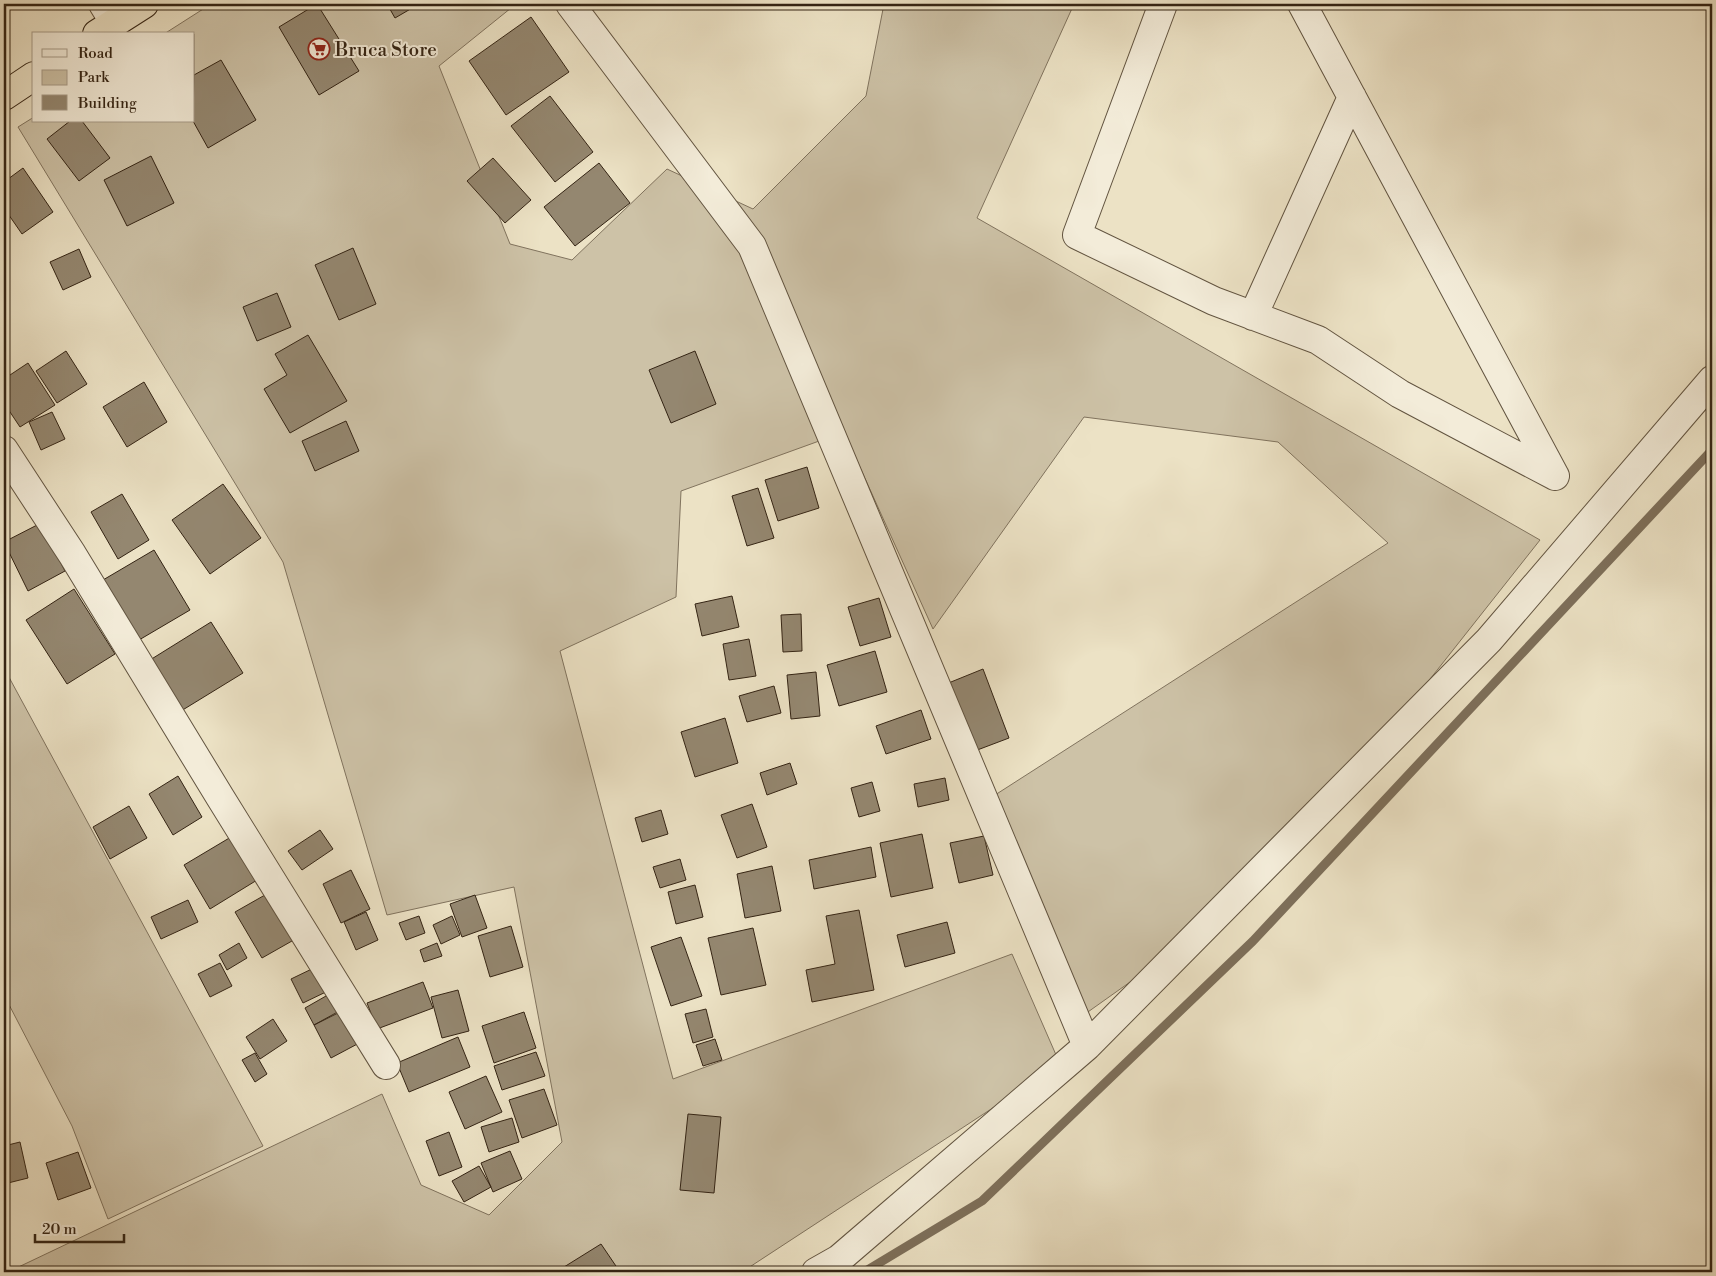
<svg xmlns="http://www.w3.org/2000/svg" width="1716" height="1276" font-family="'Libre Bodoni',serif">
  <rect width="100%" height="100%" fill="#ece2c5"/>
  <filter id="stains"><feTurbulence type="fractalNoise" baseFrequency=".004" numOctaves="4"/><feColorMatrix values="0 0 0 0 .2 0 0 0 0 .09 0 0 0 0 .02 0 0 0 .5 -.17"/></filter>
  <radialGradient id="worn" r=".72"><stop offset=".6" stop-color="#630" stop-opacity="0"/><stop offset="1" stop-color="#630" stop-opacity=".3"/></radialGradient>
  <path fill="#cdc2a7" stroke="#80735e" d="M211 4H516L439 66 510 244 572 260 667 169 753 209 866 96 884 4H1074L977 218 1540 540 1268 884 1071 1024 981 804 1388 543 1278 442 1084 417 933 629 844 432 681 491 676 597 560 651 673 1079 1012 954 1060 1064 742 1272H8L382 1094 421 1185 489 1215 562 1142 514 887 387 915 283 562 18 127 34 117V121H194V34H164Z
    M4 668 263 1146 108 1219 72 1126 4 995Z"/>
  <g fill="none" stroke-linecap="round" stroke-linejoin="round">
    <path stroke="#7d6f5a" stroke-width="9" d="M864 1272 982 1201 1253 941 1712 450"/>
  </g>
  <path fill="#948770" stroke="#342414" d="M317 4 359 71 319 95 279 27Z
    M387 4H419L395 18Z
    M531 17 569 72 506 115 469 61Z
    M221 60 256 120 208 148 193 121 194 75Z
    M550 96 593 152 555 182 511 126Z
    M70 121H82L110 158 79 181 47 139Z
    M151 156 174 203 127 226 104 180Z
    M493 158 531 200 505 223 467 181Z
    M599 163 630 203 575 246 544 207Z
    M23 168 53 212 22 234 4 208V182Z
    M353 248 376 304 339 320 315 265Z
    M79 249 91 277 63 290 50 262Z
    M277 293 291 327 257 341 243 307Z
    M308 335 347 401 290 433 264 389 287 375 275 354Z
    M66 351 87 384 57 403 36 371Z
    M695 351 716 404 671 423 649 370Z
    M28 363 55 405 20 427 4 403V379Z
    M144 382 167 422 127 447 103 407Z
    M52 412 65 439 41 450 29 422Z
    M346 421 359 451 315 471 302 441Z
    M807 467 819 508 778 521 765 480Z
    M223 484 261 538 210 574 172 520Z
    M758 488 774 538 747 546 732 496Z
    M122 494 149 540 118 559 91 512Z
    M41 523 65 571 28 591 4 542Z
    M154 550 190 610 139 640 103 580Z
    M74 589 115 654 67 684 26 620Z
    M732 596 739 627 702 636 695 604Z
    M879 598 891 637 860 646 848 607Z
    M801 614 802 651 783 652 781 615Z
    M211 622 243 673 181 711 150 660Z
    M749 639 756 676 729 680 723 644Z
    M875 651 887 692 839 706 827 665Z
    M983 669 1009 738 972 752 946 684Z
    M816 672 820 716 791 719 787 675Z
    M774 686 781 713 747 722 739 696Z
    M921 710 931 739 886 754 876 726Z
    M725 718 738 763 695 777 681 732Z
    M790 763 797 784 767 795 760 773Z
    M178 776 202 817 173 835 149 794Z
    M945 778 949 800 918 807 914 784Z
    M872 782 880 811 859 817 851 788Z
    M752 804 767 847 737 858 721 815Z
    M129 806 147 838 110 859 93 827Z
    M661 810 668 834 642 842 635 818Z
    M320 830 333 849 302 870 288 851Z
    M236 834 262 877 210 909 184 865Z
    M922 834 933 888 891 897 880 843Z
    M984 836 993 875 959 883 950 843Z
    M871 847 876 877 814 889 809 860Z
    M680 859 686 880 660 888 653 867Z
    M772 866 781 911 745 918 737 874Z
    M351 870 370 909 341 923 323 884Z
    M695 885 703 917 676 924 668 892Z
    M272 891 299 937 262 958 235 912Z
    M475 895 487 928 462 937 450 904Z
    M188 900 198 922 161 939 151 917Z
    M859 910 874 990 812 1002 806 970 835 964 826 916Z
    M366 912 378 940 356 950 344 922Z
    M419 916 425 933 406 940 399 923Z
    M452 916 460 935 441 944 433 925Z
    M947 922 955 953 905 967 897 935Z
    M511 926 523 967 490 977 478 936Z
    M753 928 766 985 721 995 708 938Z
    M681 937 702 996 671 1006 651 947Z
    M239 943 247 958 227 970 219 955Z
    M437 943 442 956 424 962 420 950Z
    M220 963 232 986 210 997 198 974Z
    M318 966 330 990 303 1003 291 979Z
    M423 982 433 1008 377 1029 367 1003Z
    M458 990 469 1031 442 1038 431 997Z
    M333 992 343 1009 314 1025 305 1008Z
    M346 1009 363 1041 331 1058 314 1025Z
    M706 1009 713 1037 693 1043 685 1014Z
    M524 1012 536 1048 494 1063 482 1026Z
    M273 1019 287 1041 260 1059 246 1037Z
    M458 1037 470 1067 409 1092 397 1063Z
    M715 1039 722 1060 703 1066 696 1045Z
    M536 1052 545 1076 502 1090 494 1066Z
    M255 1053 267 1074 255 1082 242 1060Z
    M486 1076 502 1112 465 1129 449 1092Z
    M544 1089 557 1125 522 1138 509 1100Z
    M688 1114 721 1117 714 1193 680 1190Z
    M512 1118 519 1142 489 1152 481 1127Z
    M449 1132 462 1167 439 1176 426 1141Z
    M20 1142 28 1178 4 1184V1146Z
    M510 1151 522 1179 493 1192 481 1163Z
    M78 1152 91 1188 58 1200 46 1163Z
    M479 1166 491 1187 464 1202 452 1181Z
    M601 1244 620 1272H556Z"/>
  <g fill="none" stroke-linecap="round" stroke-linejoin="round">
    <g stroke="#625440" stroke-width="30">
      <path id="minor" d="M103 4 114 22
        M570 4 752 246 1087 1046 1489 640 1712 380
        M1163 4 1077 235 1214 301 1318 340 1400 394 1555 476
        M1302 4 1555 476
        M1253 316 1352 97
        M4 450 72 554 220 797 386 1065
        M816 1272 839 1259 1087 1046"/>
    </g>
    <g stroke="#342414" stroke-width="30">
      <path id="highway" d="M97 34 144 4
        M4 96 34 76"/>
    </g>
    <use href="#minor" stroke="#f3ecd9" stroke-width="28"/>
    <use href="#highway" stroke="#ece2c5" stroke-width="28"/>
  </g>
  <defs>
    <g id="supermarket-ring" transform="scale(1.125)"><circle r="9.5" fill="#f3ecd9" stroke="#8f2418" stroke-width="1.5"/><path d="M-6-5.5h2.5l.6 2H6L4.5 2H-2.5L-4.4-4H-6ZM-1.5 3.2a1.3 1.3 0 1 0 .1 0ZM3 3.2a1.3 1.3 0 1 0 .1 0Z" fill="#8f2418"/></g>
  </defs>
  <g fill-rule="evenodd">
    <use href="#supermarket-ring" x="319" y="49"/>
  </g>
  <g text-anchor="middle" stroke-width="4" stroke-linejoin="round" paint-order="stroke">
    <g font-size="19" fill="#342414" stroke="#f3ecd9" text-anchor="start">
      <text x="335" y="56">Bruca Store</text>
    </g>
  </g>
  <rect width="1716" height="1276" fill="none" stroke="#ece2c5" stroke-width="20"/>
  <rect x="5" y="5" width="1706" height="1266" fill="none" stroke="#342414" stroke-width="2.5"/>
  <rect x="10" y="10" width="1696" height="1256" fill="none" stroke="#342414"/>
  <rect x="32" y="32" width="162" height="90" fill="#f3ecd9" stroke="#a79c8a"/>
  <rect x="42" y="49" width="25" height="8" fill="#f3ecd9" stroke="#a79c8a"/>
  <text x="78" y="58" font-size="15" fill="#342414">Road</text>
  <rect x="42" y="70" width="25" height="15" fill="#cdc2a7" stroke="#a79c8a"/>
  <text x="78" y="82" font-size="15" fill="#342414">Park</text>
  <rect x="42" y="95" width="25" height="15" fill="#948770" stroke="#a79c8a"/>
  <text x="78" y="108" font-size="15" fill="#342414">Building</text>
  <path d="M35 1234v8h89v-8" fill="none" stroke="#342414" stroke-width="2.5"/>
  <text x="42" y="1234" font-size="15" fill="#342414" stroke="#f3ecd9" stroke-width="4" paint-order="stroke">20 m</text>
  <rect width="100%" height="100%" filter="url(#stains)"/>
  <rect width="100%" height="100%" fill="url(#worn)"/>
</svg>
